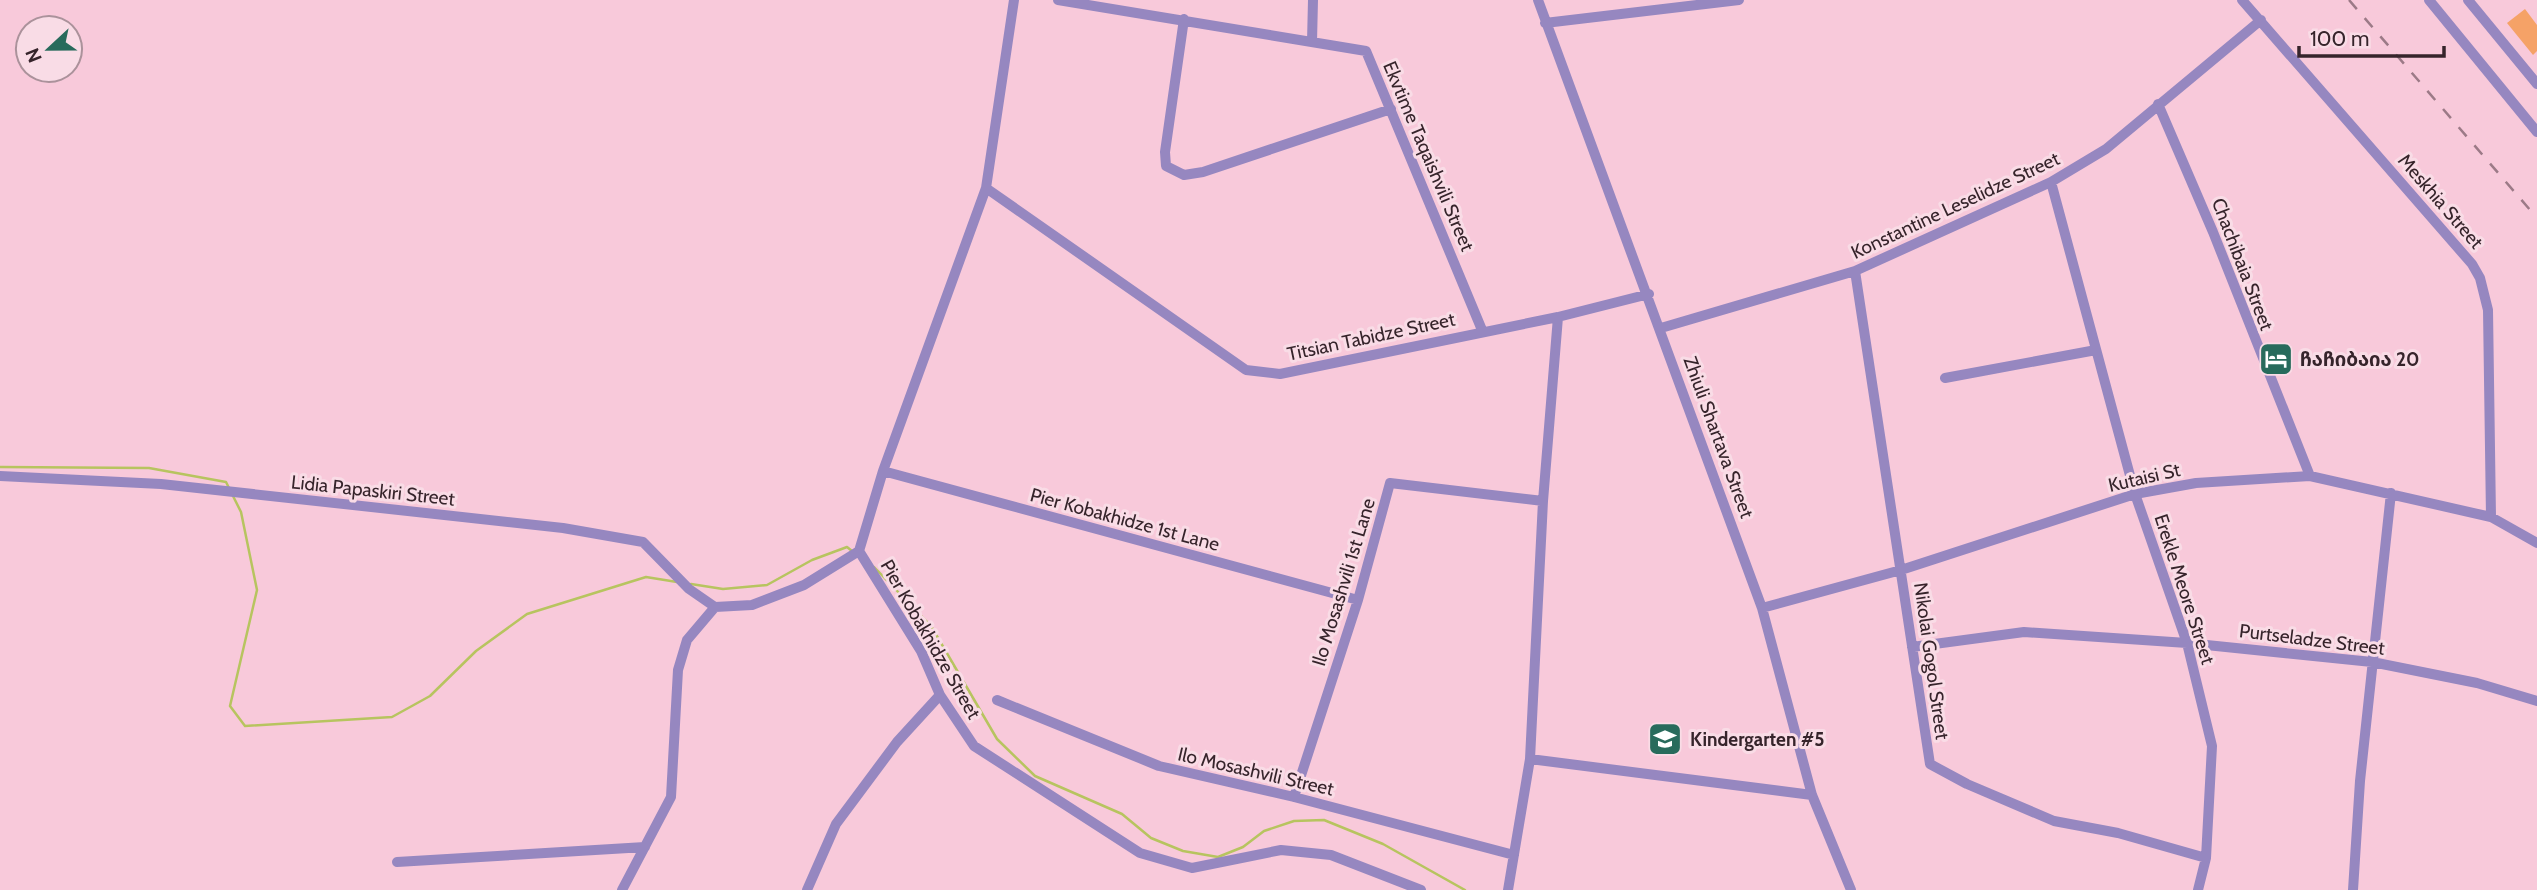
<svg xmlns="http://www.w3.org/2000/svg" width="2537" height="890" font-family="Cabin,'Noto Sans Georgian',sans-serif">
  <rect width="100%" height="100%" fill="#f8c9da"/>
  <path fill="#f5a267" d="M2525 9 2537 25V51L2533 55 2507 23Z"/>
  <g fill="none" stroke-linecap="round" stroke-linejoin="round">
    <path stroke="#b7c45f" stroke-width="2.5" d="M0 467 149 468 226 482 229 488
      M232 494 241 512 257 590 230 706 245 726 392 717 430 696 476 651 527 614 646 577 677 582
      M874 567 931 626 997 739 1035 776 1122 814 1151 838 1183 851 1218 857 1243 847 1264 831 1294 821 1324 820 1383 844 1465 890
      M691 584 723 589 767 585 812 560 847 547 852 551"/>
    <path stroke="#9687c0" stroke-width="10" d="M1058 0 1366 51 1482 330
      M1538 0 1762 608 1812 795 1851 890
      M2242 0 2472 264 2480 278 2488 310 2491 517
      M2429 0 2537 132
      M2468 0 2537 84
      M1184 19 1165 152 1166 166 1184 175 1203 172 1391 109
      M1545 23 1739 0
      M1312 42 1313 0
      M2158 104 2213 232 2310 476
      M2051 182 2135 494 2187 643 2212 746 2206 858 2198 890
      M986 188 1246 370 1280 374 1558 317 1649 294
      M1855 271 1930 764 1967 784 2054 821 2118 833 2206 858
      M1661 328 1855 271 2051 182 2106 149 2261 20
      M1945 378 2096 350
      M883 471 1358 600
      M0 476 161 484 563 528 643 542 689 589 715 607
      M859 551 921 651 940 695 974 746 1140 853 1192 868 1281 850 1331 855 1421 890
      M859 551 883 471 986 188 1014 0
      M1762 608 1901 570 2135 494 2196 483 2310 476 2491 517 2537 543
      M1912 647 2024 632 2187 643 2372 662 2477 683 2537 701
      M997 700 1159 766 1294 797 1514 855
      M1530 759 1812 795
      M1294 797 1358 600 1390 483 1543 501
      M397 862 645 847
      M622 890 671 797 678 670 687 640 715 607 752 605 804 585 859 551
      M807 890 836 824 897 742 940 695
      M1508 890 1530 759 1543 501 1558 317
      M2353 890 2360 781 2391 493"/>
    <path stroke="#9c7a87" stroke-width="2.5" stroke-dasharray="12 12" stroke-linecap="butt" d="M2349 0 2537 218"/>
  </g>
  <defs>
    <g id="hotel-square" transform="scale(1.75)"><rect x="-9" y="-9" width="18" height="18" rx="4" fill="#286b5c" stroke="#f9dce6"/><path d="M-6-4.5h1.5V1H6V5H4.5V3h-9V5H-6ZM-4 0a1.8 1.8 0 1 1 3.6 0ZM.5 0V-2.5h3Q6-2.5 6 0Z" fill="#fff"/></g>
    <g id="school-square" transform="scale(1.75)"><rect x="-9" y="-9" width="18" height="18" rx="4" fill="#286b5c" stroke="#f9dce6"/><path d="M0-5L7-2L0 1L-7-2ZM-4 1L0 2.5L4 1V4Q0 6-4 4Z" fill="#fff"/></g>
  </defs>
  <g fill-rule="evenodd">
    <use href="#hotel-square" x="2276" y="359"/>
    <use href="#school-square" x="1665" y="739"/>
  </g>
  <g text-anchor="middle" stroke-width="6" stroke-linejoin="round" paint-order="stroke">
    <g font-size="19" fill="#36242b" stroke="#f9dce6">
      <text transform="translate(1429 156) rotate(67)" y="7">Ekvtime Taqaishvili Street</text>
      <text transform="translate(2441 201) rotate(49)" y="7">Meskhia Street</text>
      <text transform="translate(1955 205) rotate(-25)" y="7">Konstantine Leselidze Street</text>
      <text transform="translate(2243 264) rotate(69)" y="7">Chachibaia Street</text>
      <text transform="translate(1371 336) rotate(-12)" y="7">Titsian Tabidze Street</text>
      <text transform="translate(1719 437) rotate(70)" y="7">Zhiuli Shartava Street</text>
      <text transform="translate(2144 477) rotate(-13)" y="7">Kutaisi St</text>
      <text transform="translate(373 490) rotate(6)" y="7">Lidia Papaskiri Street</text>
      <text transform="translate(1125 519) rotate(15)" y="7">Pier Kobakhidze 1st Lane</text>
      <text transform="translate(1343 582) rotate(-73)" y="7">Ilo Mosashvili 1st Lane</text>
      <text transform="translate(2185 589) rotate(72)" y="7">Erekle Meore Street</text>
      <text transform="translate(931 639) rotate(60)" y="7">Pier Kobakhidze Street</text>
      <text transform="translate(2312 639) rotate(7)" y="7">Purtseladze Street</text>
      <text transform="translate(1932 661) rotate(82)" y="7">Nikolai Gogol Street</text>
      <text transform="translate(1256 771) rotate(13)" y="7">Ilo Mosashvili Street</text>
    </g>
    <g font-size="19" font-weight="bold" fill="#36242b" stroke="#f9dce6" text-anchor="start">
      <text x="2300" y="366">ჩაჩიბაია 20</text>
      <text x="1690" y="746">Kindergarten #5</text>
    </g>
  </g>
  <g transform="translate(49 49) rotate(248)"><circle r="33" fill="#f9dce6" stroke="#ab929b" stroke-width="2"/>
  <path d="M0-5L12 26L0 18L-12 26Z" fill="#286b5c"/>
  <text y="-10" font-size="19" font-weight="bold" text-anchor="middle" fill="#36242b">N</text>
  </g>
  <path d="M2299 46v10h145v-10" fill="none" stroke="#36242b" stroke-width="3.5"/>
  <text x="2310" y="46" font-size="21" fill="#36242b" stroke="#f9dce6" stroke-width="5" paint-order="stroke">100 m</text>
</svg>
